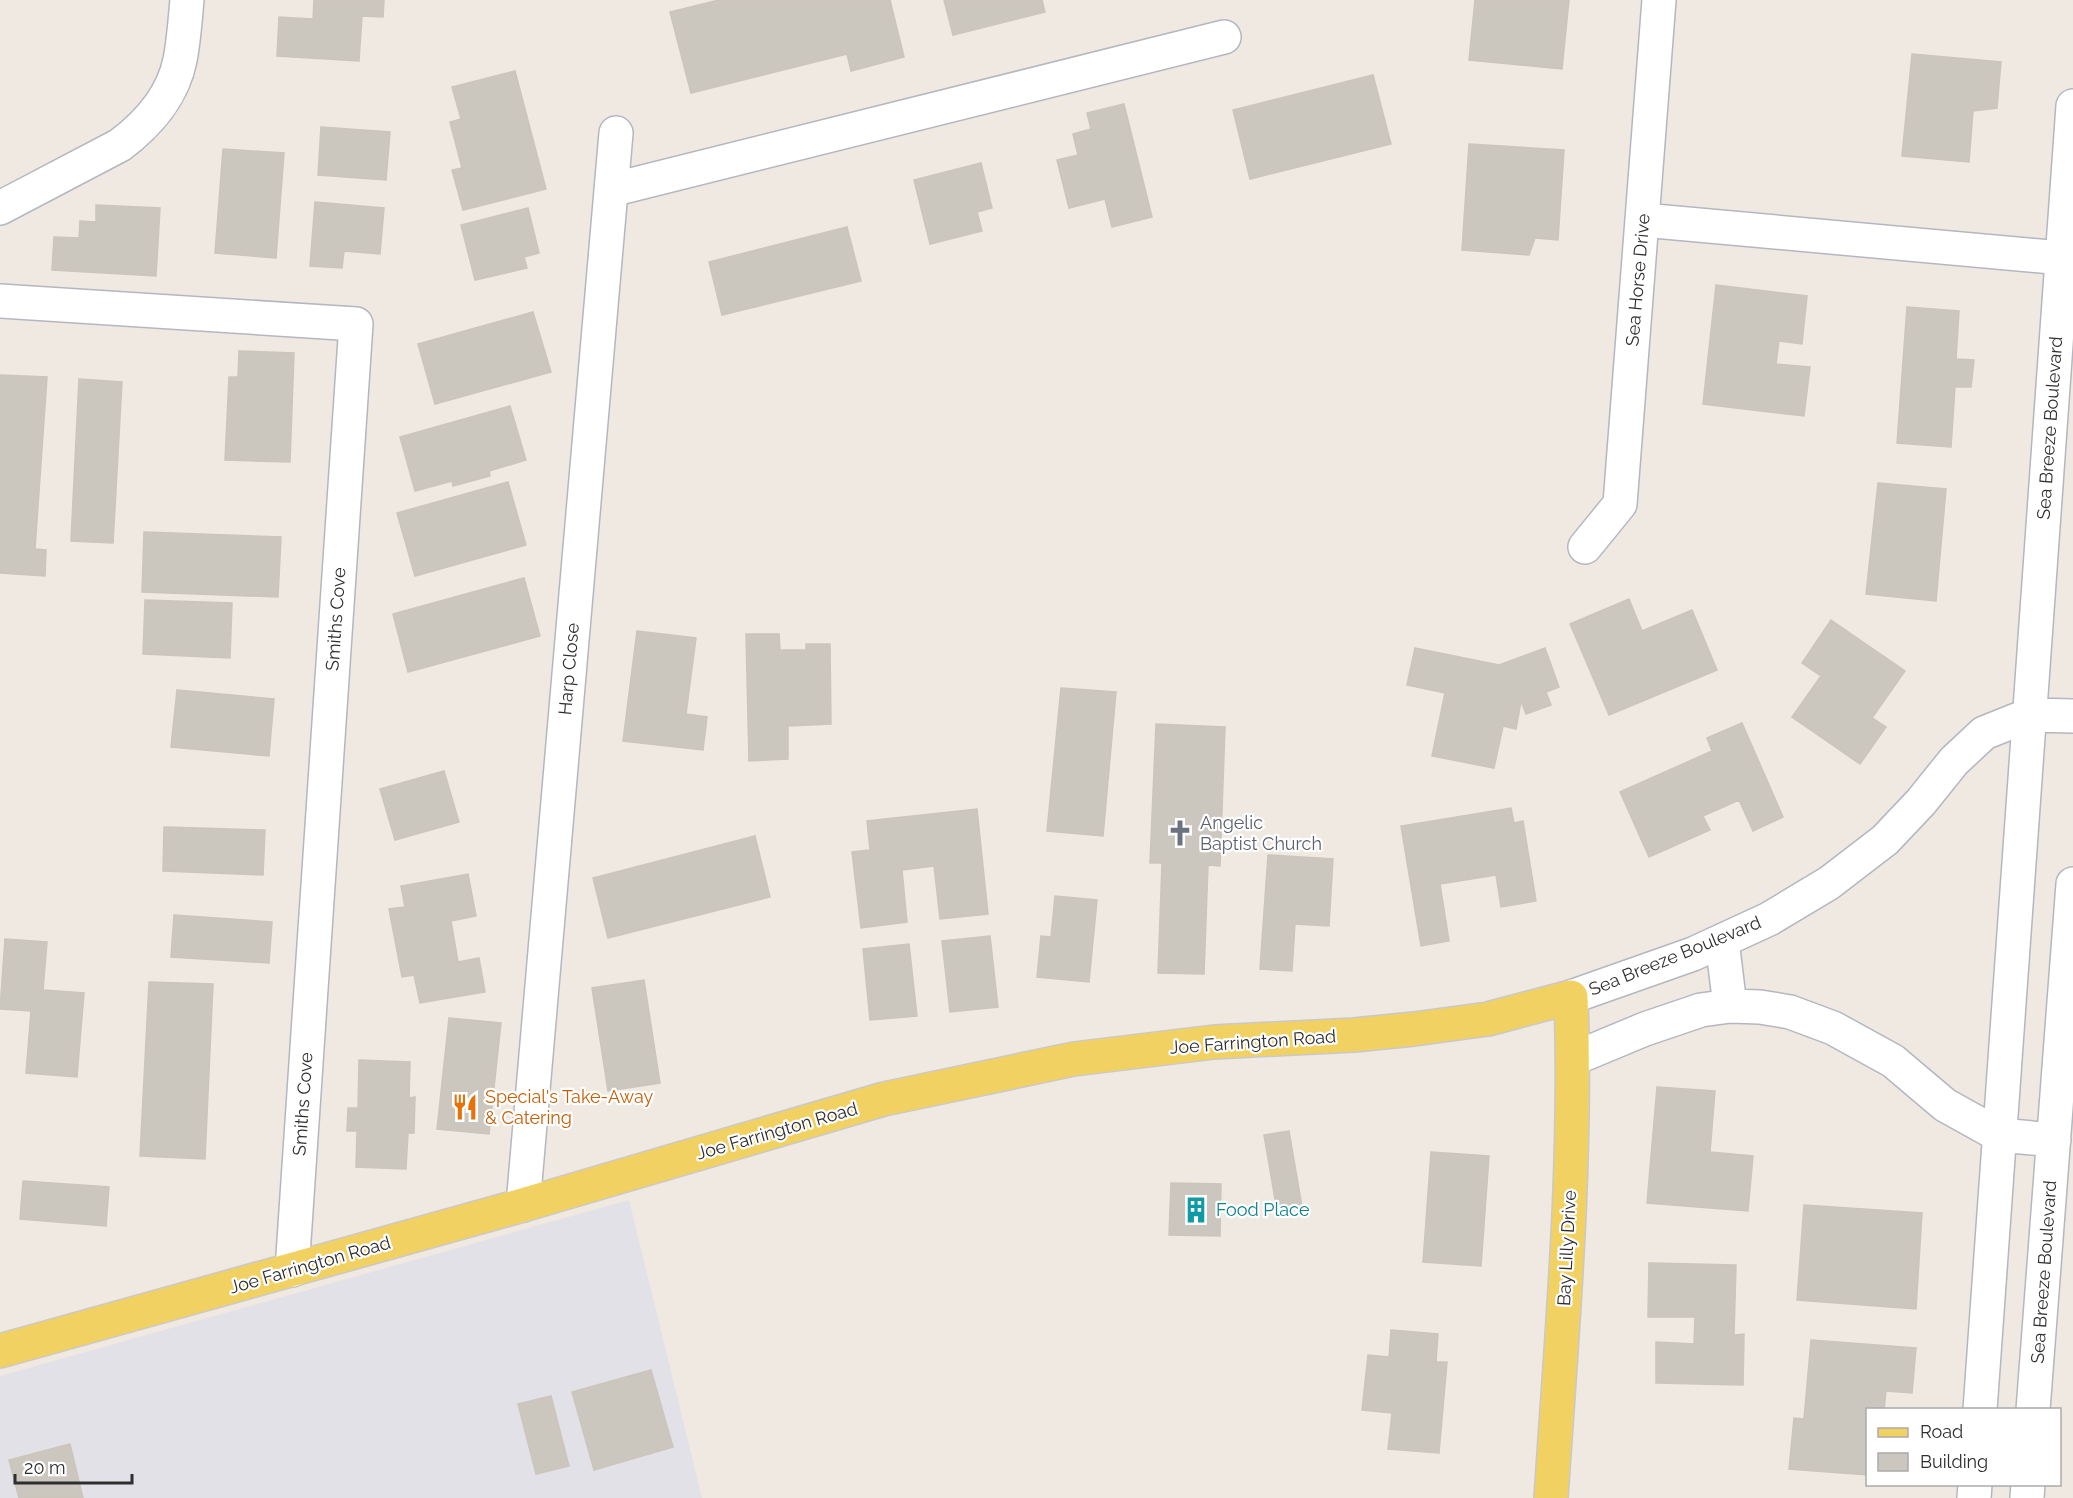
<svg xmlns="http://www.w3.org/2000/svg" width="2073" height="1498" font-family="Raleway,sans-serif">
  <rect width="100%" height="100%" fill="#efe9e1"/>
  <path fill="#e3e1e8" d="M629 1200 702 1498H0V1376Z"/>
  <path fill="#cbc7bf" stroke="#cbc5ba" stroke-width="1.5" d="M314 0H384L383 17 362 16 359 61 277 56 279 17 313 19Z
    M719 0H890L904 57 851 71 847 54 691 93 670 12Z
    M944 0H1042L1045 12 953 35Z
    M1475 0H1569L1562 69 1469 60Z
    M1912 54 2001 62 1997 108 1973 111 1969 162 1902 156Z
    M515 71 546 189 463 210 452 170 462 168 450 122 461 119 452 87Z
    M1373 75 1391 144 1250 179 1233 110Z
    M1124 104 1152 217 1112 227 1105 199 1069 208 1057 160 1078 155 1073 134 1091 129 1087 113Z
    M321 127 390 132 386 180 318 175Z
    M1469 144 1564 150 1558 240 1535 238 1529 255 1462 250Z
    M223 149 284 153 276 258 215 253Z
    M981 163 992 208 977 212 982 231 930 244 914 180Z
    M315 202 384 208 380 254 344 251 342 268 310 266Z
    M96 205 160 208 156 276 52 270 54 237 79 238 80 221 96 222Z
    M528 208 539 253 524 257 527 268 475 280 461 225Z
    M847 227 861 281 722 315 709 262Z
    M1716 285 1807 296 1802 344 1779 341 1776 364 1810 367 1804 416 1703 404Z
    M1907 307 1959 311 1956 359 1974 360 1971 387H1955L1951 447 1897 443Z
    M533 312 551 372 435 404 418 344Z
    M239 351 294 353 290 462 225 460 229 377H238Z
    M0 375 47 377 35 549 46 550 45 576 0 573Z
    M79 379 122 382 113 543 71 541Z
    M510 406 526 460 489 471 490 476 453 486 452 481 415 491 400 437Z
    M508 482 526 545 415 576 397 513Z
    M1878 483 1946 489 1936 601 1866 594Z
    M144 532 281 537 278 597 142 592Z
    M524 578 540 636 408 672 393 614Z
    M1629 599 1642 631 1692 610 1717 670 1609 715 1570 624Z
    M145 600 232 603 230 658 143 654Z
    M1831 620 1905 671 1872 718 1886 727 1860 764 1792 717 1821 676 1802 663Z
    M637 631 696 638 686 714 707 717 703 750 623 741Z
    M746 634H779L780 650H806V644H830L831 724 788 726V759L749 761Z
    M1415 648 1499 665 1545 648 1559 687 1546 692 1551 705 1526 714 1521 701 1516 729 1503 726 1494 768 1432 756 1445 693 1407 685Z
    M1061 688 1116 692 1103 836 1047 831Z
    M177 690 274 699 269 756 171 747Z
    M1742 723 1783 817 1753 831 1739 800 1703 816 1710 830 1649 857 1620 792 1712 751 1707 738Z
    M1156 724 1225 727 1220 866 1208 865 1204 974 1158 973 1162 863H1150Z
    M444 771 459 822 395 840 380 789Z
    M1511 808 1514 823 1523 821 1536 901 1501 907 1496 875 1440 884 1449 941 1421 946 1401 826Z
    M977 809 988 914 940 919 934 866 902 870 907 922 861 928 852 852 870 850 867 821Z
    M164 827 265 830 263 875 163 871Z
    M755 836 770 897 608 938 593 878Z
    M1268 855 1333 859 1329 926 1295 924 1292 971 1260 969Z
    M468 874 476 916 451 921 458 962 479 958 485 992 420 1003 414 975 402 977 389 909 405 907 401 886Z
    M1055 896 1097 900 1089 982 1037 977 1041 936 1051 937Z
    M174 915 272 922 269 963 171 957Z
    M990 936 998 1007 950 1012 942 941Z
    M5 939 47 942 43 990 84 993 77 1077 26 1073 31 1011 0 1009Z
    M909 944 917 1016 870 1020 863 949Z
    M644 980 660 1083 608 1091 592 988Z
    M149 982 213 984 205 1159 140 1156Z
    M449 1018 501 1023 489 1134 437 1129Z
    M359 1060 410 1062 409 1098 415 1097 414 1133H408L406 1169 356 1167 357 1131H347L348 1108H358Z
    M1657 1087 1715 1091 1710 1152 1753 1156 1748 1211 1647 1203Z
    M1289 1131 1302 1207 1277 1211 1264 1135Z
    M1431 1152 1489 1156 1481 1266 1423 1262Z
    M23 1181 109 1187 106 1226 20 1219Z
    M1171 1183 1221 1184 1220 1236 1169 1235Z
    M1804 1205 1922 1213 1916 1309 1797 1300Z
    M1649 1263 1736 1265 1734 1335 1744 1334 1743 1385 1656 1383V1342L1694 1344 1695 1317H1648Z
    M1391 1330 1438 1334 1436 1362H1447L1439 1453 1388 1449 1392 1413 1362 1410 1368 1355 1389 1357Z
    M1811 1340 1916 1348 1912 1393 1886 1391 1884 1410H1868V1475L1789 1469 1794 1418 1804 1419Z
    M651 1370 673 1447 594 1470 572 1392Z
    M551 1396 569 1466 536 1474 518 1404Z
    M70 1444 83 1498H19L9 1460Z"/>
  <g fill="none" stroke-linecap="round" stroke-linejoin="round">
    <g stroke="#b4b7c1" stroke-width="36">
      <path id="minor" d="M611 190 1224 37
        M0 208 120 145C148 124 173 95 180 60 184 40 185 20 187 0
        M1643 220 2073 259
        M0 301 356 324 292 1270
        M1585 547 1620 504 1659 0
        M1722 941 1730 1006
        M1571 997 1693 954 1769 919 1829 883 1885 840 1921 802 1954 761 1984 733 2029 715 2073 716
        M1573 1059 1645 1029 1701 1010 1730 1006 1760 1007 1790 1012 1833 1028 1893 1061 1945 1105 1999 1135 2054 1140
        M523 1205 616 133
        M1980 1410 2073 106
        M2033 1410 2073 884
        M1974 1498 1975 1484
        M2027 1498 2028 1484"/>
    </g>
    <g stroke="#c9c9c9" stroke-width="36">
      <path id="major" d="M0 1351 523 1205 884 1099 1074 1059 1214 1042 1354 1035 1414 1029 1488 1019 1571 997C1577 1164 1562 1331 1551 1498"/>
    </g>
    <use href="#minor" stroke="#fff" stroke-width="33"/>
    <use href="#major" stroke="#f2d163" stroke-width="33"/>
  </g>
  <defs>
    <g id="church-bare" transform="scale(2.07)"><path d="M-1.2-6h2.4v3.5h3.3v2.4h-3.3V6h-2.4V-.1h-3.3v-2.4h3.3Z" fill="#6b7280" stroke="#fff" stroke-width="2.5" paint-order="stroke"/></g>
    <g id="restaurant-bare" transform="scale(2.07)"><path d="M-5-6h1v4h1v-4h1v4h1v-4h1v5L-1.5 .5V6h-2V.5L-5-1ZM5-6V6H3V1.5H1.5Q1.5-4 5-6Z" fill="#e8710a" stroke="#fff" stroke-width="2.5" paint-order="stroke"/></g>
    <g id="building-bare" transform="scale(2.07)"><path d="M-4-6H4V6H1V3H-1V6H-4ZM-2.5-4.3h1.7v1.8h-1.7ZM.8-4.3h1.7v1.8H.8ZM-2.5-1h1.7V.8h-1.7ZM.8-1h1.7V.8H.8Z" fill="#0f9aa8" stroke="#fff" stroke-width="2.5" paint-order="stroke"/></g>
  </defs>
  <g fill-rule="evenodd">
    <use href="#church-bare" x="1180" y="833"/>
    <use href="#restaurant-bare" x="465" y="1107"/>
    <use href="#building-bare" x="1196" y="1210"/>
  </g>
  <g text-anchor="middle" stroke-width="4.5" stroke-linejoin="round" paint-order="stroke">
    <g font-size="18" fill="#2e2e2e" stroke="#fff">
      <text transform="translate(1638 280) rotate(-85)" y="6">Sea Horse Drive</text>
      <text transform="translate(2050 428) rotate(-86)" y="6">Sea Breeze Boulevard</text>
      <text transform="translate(336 619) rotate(-86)" y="6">Smiths Cove</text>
      <text transform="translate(569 669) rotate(-85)" y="6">Harp Close</text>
      <text transform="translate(1675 956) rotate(-22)" y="6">Sea Breeze Boulevard</text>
      <text transform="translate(1253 1042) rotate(-4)" y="6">Joe Farrington Road</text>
      <text transform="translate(303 1104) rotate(-86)" y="6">Smiths Cove</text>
      <text transform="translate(777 1131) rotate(-16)" y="6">Joe Farrington Road</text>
      <text transform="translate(1567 1248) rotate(-87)" y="6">Bay Lilly Drive</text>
      <text transform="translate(310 1265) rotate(-16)" y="6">Joe Farrington Road</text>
      <text transform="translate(2044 1272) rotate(-86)" y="6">Sea Breeze Boulevard</text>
    </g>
    <g font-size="18" fill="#5b616d" stroke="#fff" text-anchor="start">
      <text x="1200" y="829">Angelic<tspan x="1200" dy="21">Baptist Church</tspan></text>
    </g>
    <g font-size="18" fill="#c56008" stroke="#fff" text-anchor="start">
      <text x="485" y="1103">Special's Take-Away<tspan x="485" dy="21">&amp; Catering</tspan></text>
    </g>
    <g font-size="18" fill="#0d838f" stroke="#fff" text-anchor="start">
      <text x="1216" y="1216">Food Place</text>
    </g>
  </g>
  <rect x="1866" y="1408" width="195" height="78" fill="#ffffff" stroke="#ababab" stroke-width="1.5"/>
  <rect x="1878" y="1428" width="30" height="9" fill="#f2d163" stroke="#ababab" stroke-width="1.5"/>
  <text x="1920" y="1438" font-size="18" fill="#2e2e2e">Road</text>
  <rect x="1878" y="1453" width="30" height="18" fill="#cbc7bf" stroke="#ababab" stroke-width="1.5"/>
  <text x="1920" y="1468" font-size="18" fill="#2e2e2e">Building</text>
  <path d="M15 1474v9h117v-9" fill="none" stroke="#2e2e2e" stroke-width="3"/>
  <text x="24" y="1474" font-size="18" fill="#2e2e2e" stroke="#ffffff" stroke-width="4.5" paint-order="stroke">20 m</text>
</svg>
